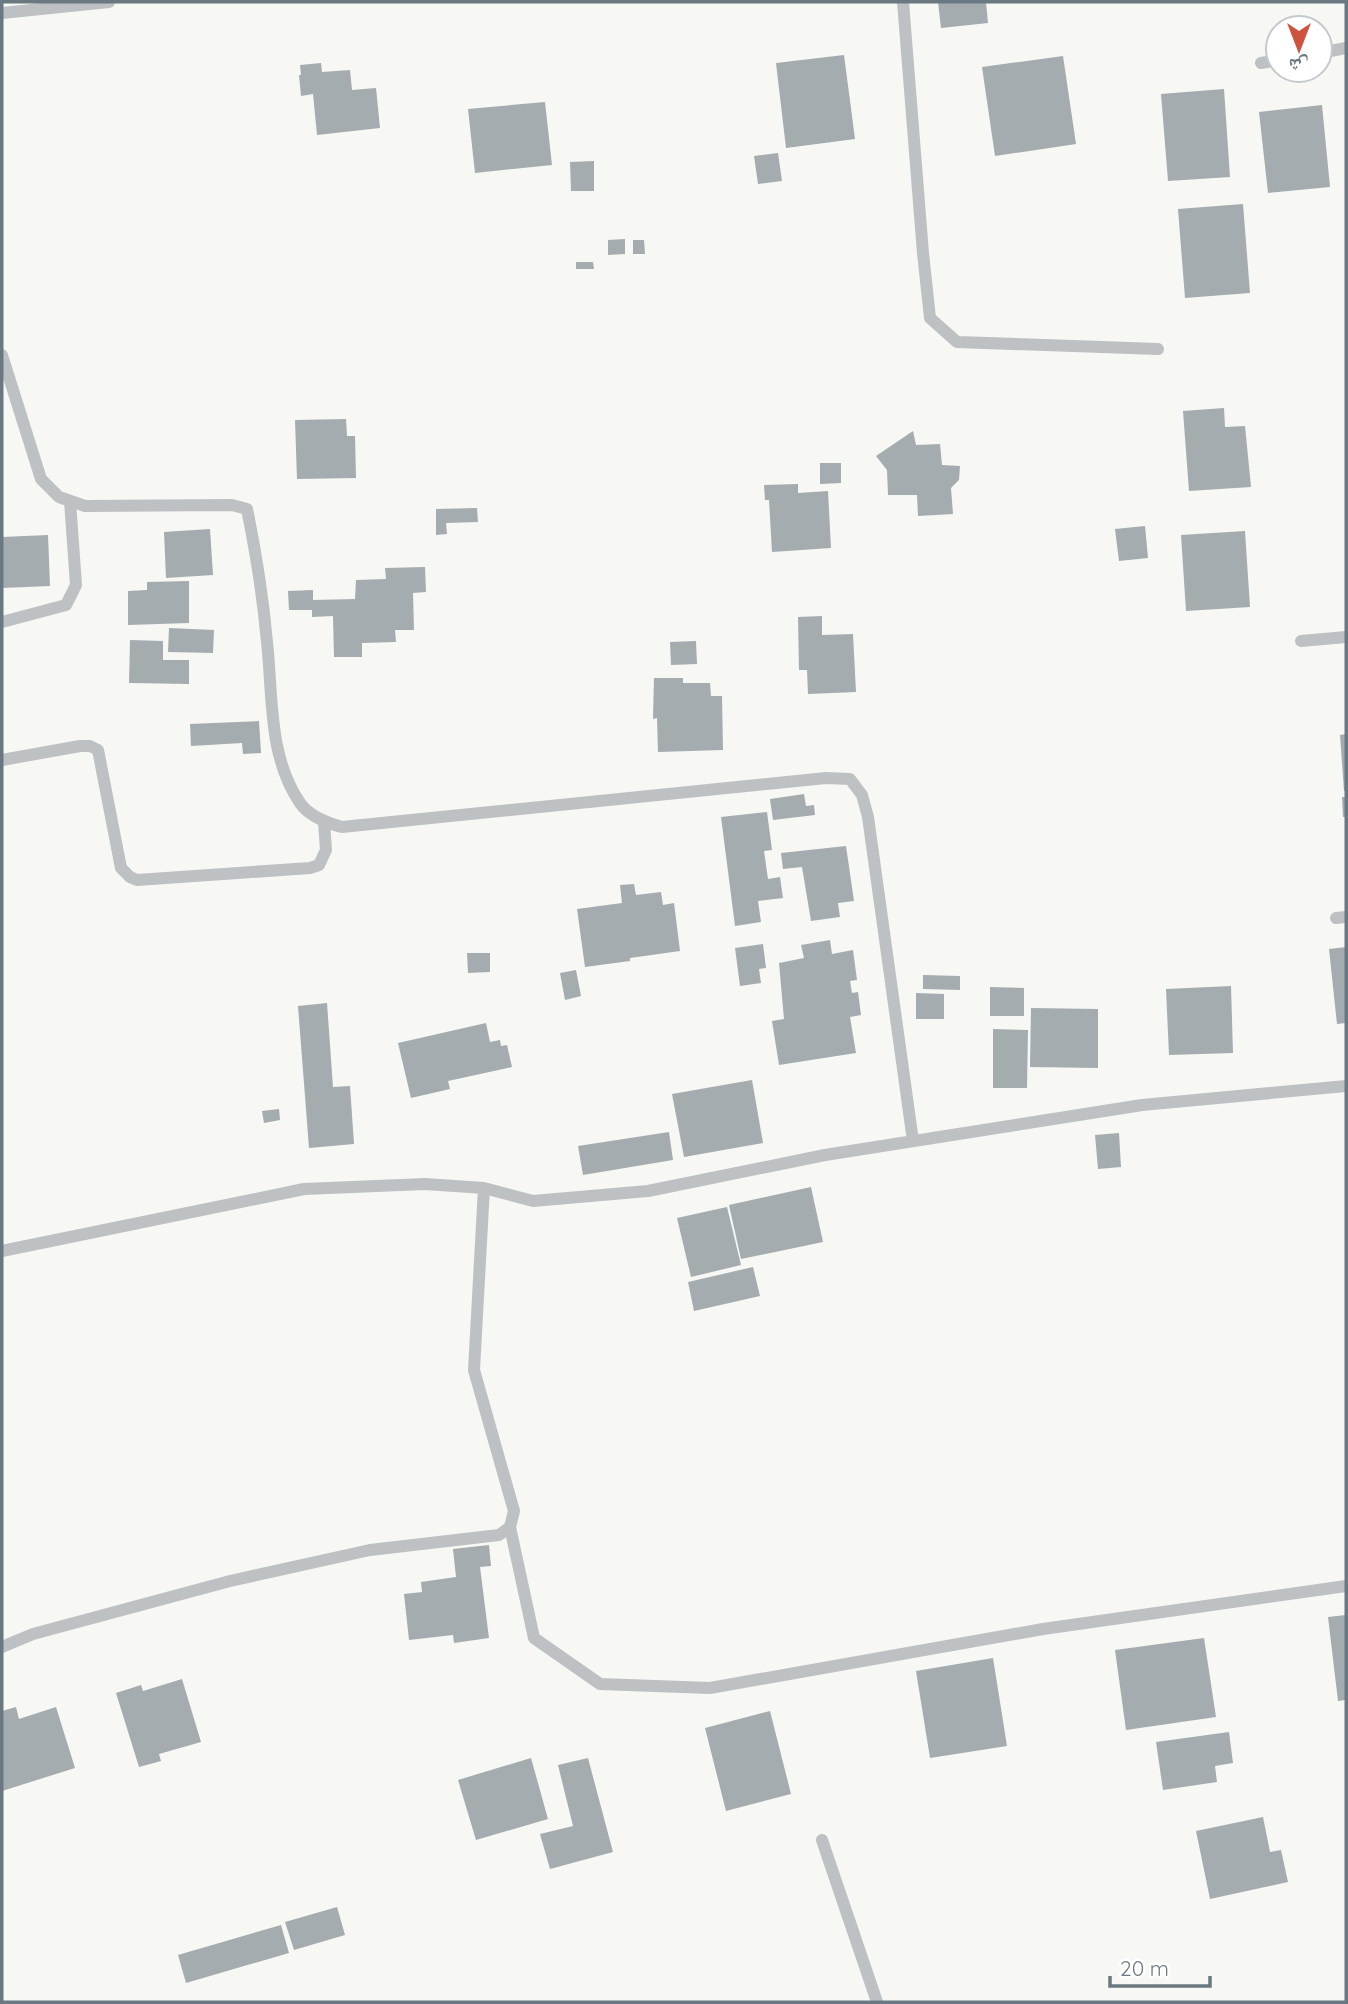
<svg xmlns="http://www.w3.org/2000/svg" width="1348" height="2004" font-family="Quicksand,'Noto Naskh Arabic',sans-serif">
  <rect width="100%" height="100%" fill="#f7f7f4"/>
  <path fill="#a4acb0" d="M938 2H986L988 23 941 28Z
    M844 55 855 139 786 148 776 63Z
    M1063 56 1076 144 995 156 982 67Z
    M321 63 322 72 350 70 352 90 376 88 380 128 317 135 313 94 301 96 299 75H301L300 65Z
    M1224 89 1230 177 1168 181 1161 94Z
    M545 102 552 165 475 173 468 109Z
    M1322 105 1330 187 1268 193 1259 112Z
    M778 153 782 181 758 184 754 156Z
    M594 161V191H571L570 162Z
    M1243 204 1250 293 1185 298 1178 209Z
    M625 239V254L608 255V240Z
    M633 240H644L645 254H633Z
    M576 262H593L594 269H576Z
    M1224 408 1225 427 1245 426 1251 487 1189 491 1183 411Z
    M346 419 347 436H355L356 478 297 479 295 420Z
    M913 431 916 445 940 444 942 465 960 466 959 480 951 488 953 514 918 516 917 495H888L887 470 876 456Z
    M820 463H841V483L820 484Z
    M798 484V493L828 491 831 548 772 552 769 500H765L764 485Z
    M477 508 478 522 446 523 447 534 436 535V509Z
    M1145 526 1148 558 1119 561 1115 529Z
    M210 529 213 575 166 578 164 532Z
    M1245 531 1250 607 1186 611 1181 535Z
    M48 535 50 586 2 588V537Z
    M425 567 426 592 413 593 414 630H395L396 642 362 643V657H334L333 616 312 617V610H289L288 591 313 590V600L355 599 356 580 386 579 385 568Z
    M189 581V623L128 625V591L147 590V582Z
    M822 616V635L853 634 856 692 808 694 807 670H799L798 617Z
    M169 628 214 630 213 653 168 652Z
    M130 640 163 641V660H189V684L129 683Z
    M696 641 697 664 671 665 670 642Z
    M654 678H683V683H710L711 696H722L723 750 658 752 657 718 653 719Z
    M259 721 261 753 243 754 242 743 191 746 190 724Z
    M1346 734V791H1344L1340 735Z
    M804 794 806 806 814 805 815 815 773 820 770 799Z
    M1342 797H1346V817H1343Z
    M767 812 772 850 764 851 768 879 780 877 783 898 758 901 761 922 735 926 721 817Z
    M846 846 854 901 838 903 840 917 811 921 802 867 783 869 781 853Z
    M634 884 636 895 661 892 663 905 674 903 680 951 630 958V961L585 967 577 909 622 903 620 885Z
    M830 940 832 954 853 950 857 980 850 981 852 993 858 992 861 1015 850 1017 856 1053 779 1065 772 1021 784 1019 779 963 804 958 801 945Z
    M763 944 766 968 759 969 761 983 740 986 735 948Z
    M1346 947V1023L1337 1024 1329 949Z
    M467 953H490V972L468 973Z
    M576 970 581 996 565 1000 560 973Z
    M923 975 960 976V990L923 989Z
    M1231 986 1233 1053 1169 1055 1166 989Z
    M990 987 1024 988V1016H990Z
    M916 993 944 994V1019H916Z
    M327 1003 333 1087 350 1086 354 1144 309 1148 298 1006Z
    M1031 1008 1098 1009V1068L1030 1067Z
    M486 1023 490 1042 500 1040 501 1046 507 1045 512 1067 448 1081 450 1089 411 1098 398 1043Z
    M993 1029 1028 1030 1027 1088H993Z
    M752 1080 763 1143 684 1157 672 1094Z
    M279 1109 280 1120 264 1123 262 1111Z
    M669 1132 673 1160 583 1175 578 1146Z
    M1119 1133 1121 1167 1098 1169 1095 1135Z
    M811 1187 823 1242 741 1259 729 1205Z
    M727 1207 741 1265 691 1277 677 1218Z
    M753 1267 760 1296 694 1311 688 1282Z
    M489 1545 491 1566 480 1567 489 1638 454 1643 453 1635 409 1640 404 1594 422 1592 421 1582 456 1577 453 1549Z
    M1346 1615V1700L1338 1701 1328 1617Z
    M1204 1638 1216 1717 1126 1730 1115 1650Z
    M993 1658 1007 1746 930 1758 916 1671Z
    M182 1679 201 1742 159 1754 161 1761 139 1767 116 1693 141 1685 143 1691Z
    M16 1707 19 1719 56 1707 75 1768 2 1791V1711Z
    M770 1711 791 1794 726 1811 705 1728Z
    M1229 1732 1233 1763 1215 1766 1217 1782 1163 1790 1156 1742Z
    M531 1758 548 1819 476 1840 458 1780Z
    M588 1758 613 1852 550 1869 540 1834 573 1826 558 1765Z
    M1263 1817 1270 1852 1281 1850 1288 1882 1210 1899 1196 1831Z
    M337 1907 345 1935 294 1950 285 1922Z
    M281 1925 289 1953 186 1983 178 1955Z"/>
  <g fill="none" stroke-linecap="round" stroke-linejoin="round">
    <path stroke="#bdc1c4" stroke-width="12" d="M903 2 923 253 930 318 957 342 1158 349
      M2 13 109 2
      M1320 53 1346 48
      M1261 63 1278 60
      M2 355 41 479 59 497 85 506 232 505 247 509C256 553 263 598 267 642 273 697 268 756 300 803 309 816 327 823 342 827L826 778 850 779 862 795 868 817 913 1141
      M2 622 66 605 76 585 70 501
      M1301 641 1346 637
      M2 760 80 746H90L98 750 121 868 130 877 137 880 310 868 319 865 326 850 324 822
      M1336 918 1346 917
      M2 1251 304 1189 425 1184 484 1188 533 1201 648 1191 825 1155 1142 1105 1346 1086
      M510 1527 534 1638 600 1684 710 1688 1043 1629 1346 1586
      M2 1647 33 1634 230 1581 370 1550 499 1535 510 1527 514 1511 474 1370 484 1188
      M822 1840 877 2002"/>
  </g>
  <rect width="1348" height="2004" fill="none" stroke="#6a7981" stroke-width="7"/>
  <g transform="translate(1299 49) rotate(180)"><circle r="33" fill="#ffffff" stroke="#c3c9cd" stroke-width="2"/>
  <path d="M0-5L12 26L0 18L-12 26Z" fill="#cd533e"/>
  <text y="-10" font-size="19" font-weight="bold" text-anchor="middle" fill="#6a7981">ش</text>
  </g>
  <path d="M1110 1976v10h100v-10" fill="none" stroke="#6a7981" stroke-width="3.5"/>
  <text x="1120" y="1976" font-size="21" fill="#6a7981" stroke="#ffffff" stroke-width="5" paint-order="stroke">20 m</text>
</svg>
